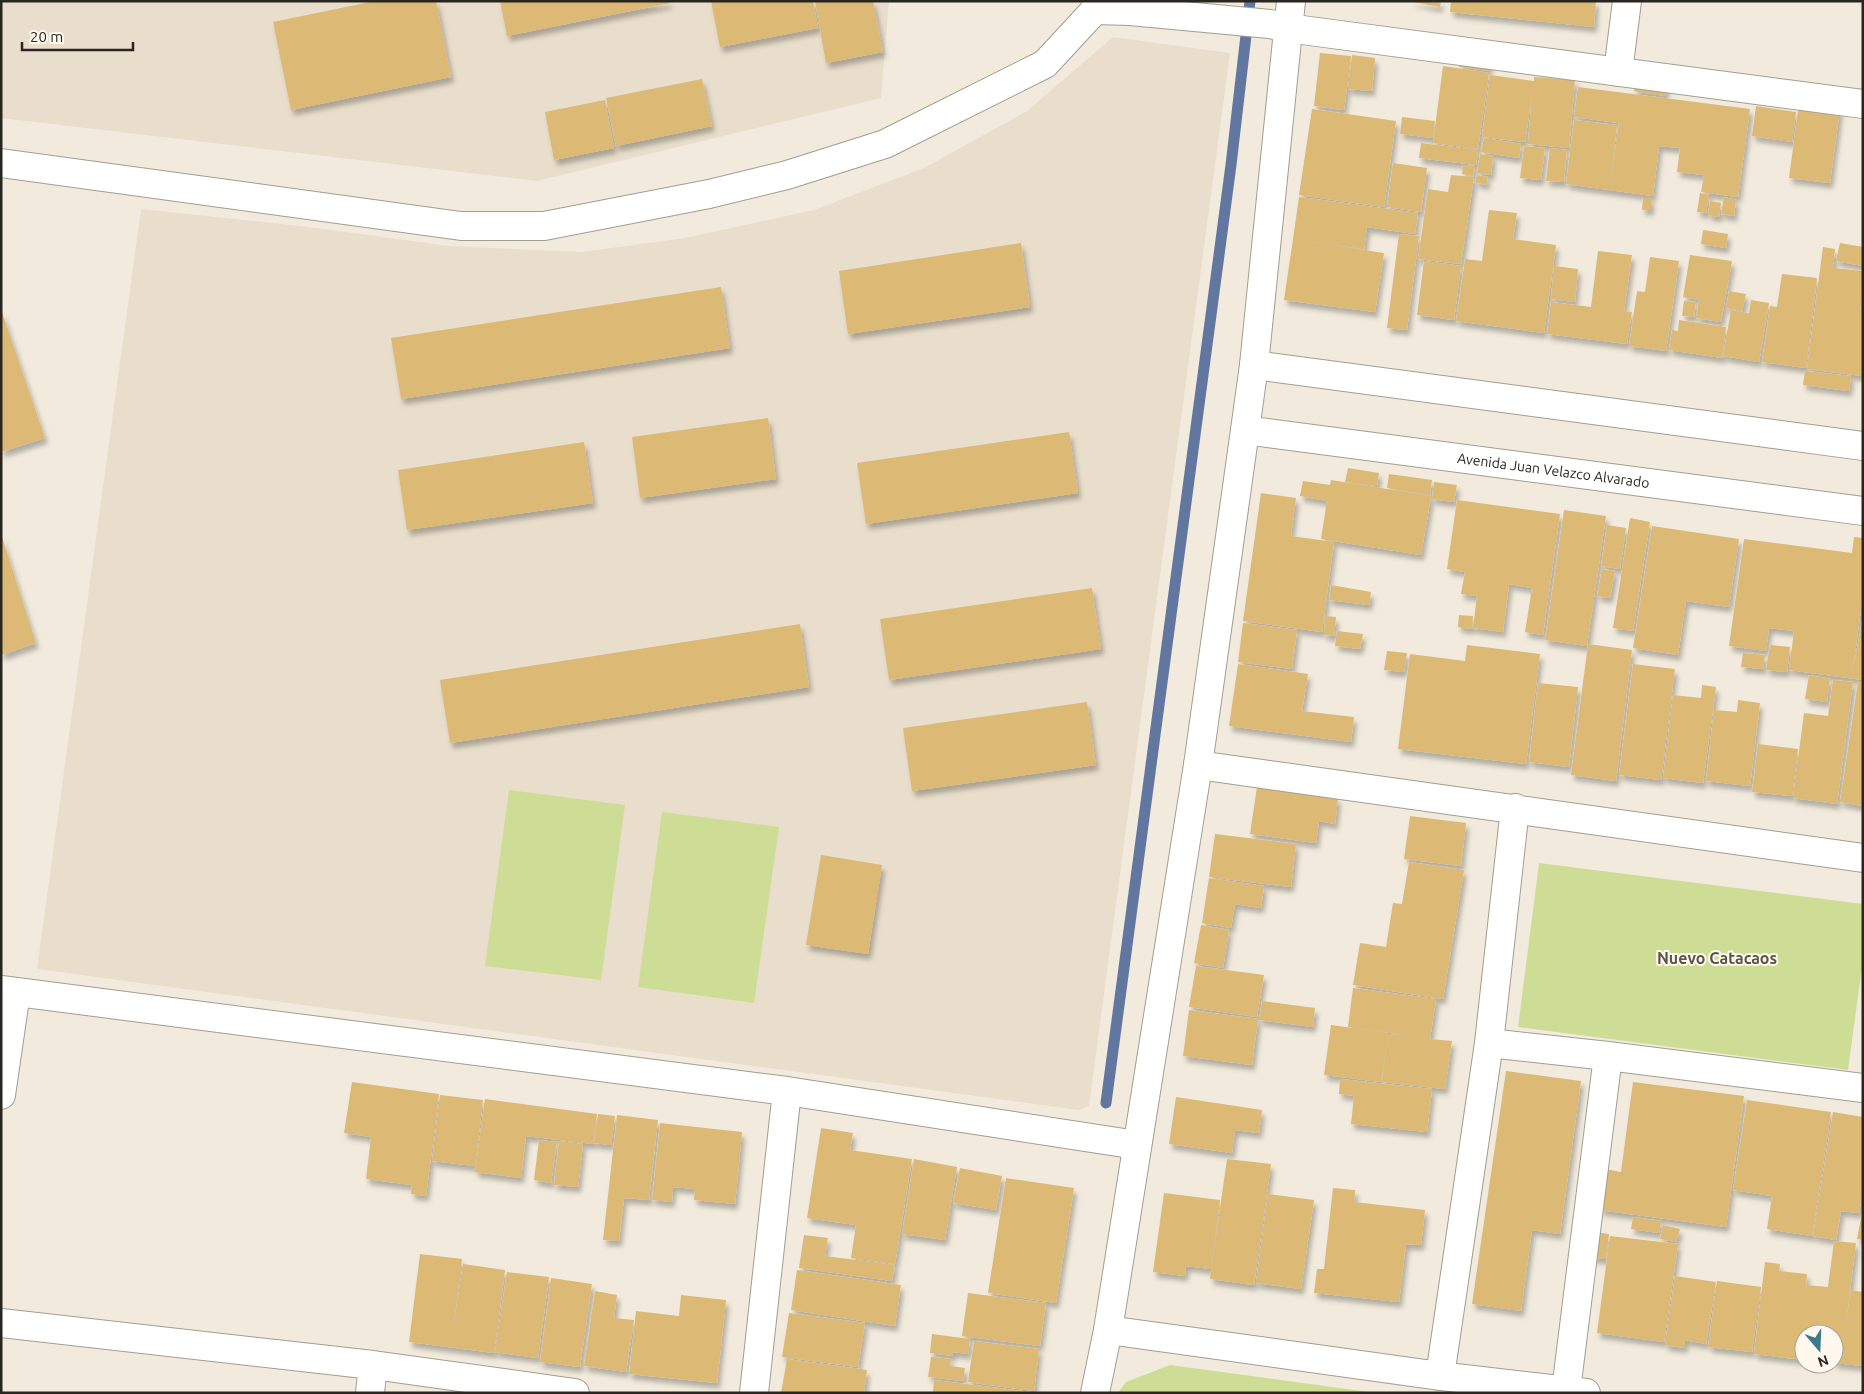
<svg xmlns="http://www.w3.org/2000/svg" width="1864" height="1394" font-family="Ubuntu,sans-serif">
  <defs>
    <filter id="shadow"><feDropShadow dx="3" dy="5.5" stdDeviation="2.5" flood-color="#0004"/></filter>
  </defs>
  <rect width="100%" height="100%" fill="#f2ebdd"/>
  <path fill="#e9decb" d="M1 1H889L881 98 537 181 1 118Z
    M1113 37 1230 53 1089 1106 1079 1110 37 969 141 209 309 227 449 246 582 252 685 238 814 210 924 168 1027 111Z"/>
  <path fill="#cddd96" d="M509 790 625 805 601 980 485 966Z
    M662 812 779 827 754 1003 638 987Z
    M1539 863 1863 904V960L1848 1070 1518 1027Z
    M1170 1365 1376 1393H1118L1126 1382Z"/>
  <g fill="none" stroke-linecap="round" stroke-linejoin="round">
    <path stroke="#6277a0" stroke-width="11" d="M1106 1103 1231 165 1250 1"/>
  </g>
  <path fill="#dcb975" filter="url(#shadow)" d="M375 1H436L451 77 291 110 273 22Z
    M500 1H670V3L507 36Z
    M711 1H813L818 28 720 47Z
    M815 1H873L883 52 826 63Z
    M1408 1H1441L1440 7Z
    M1451 1H1596L1594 27 1450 12Z
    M1320 53 1351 56 1344 110 1314 106Z
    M1352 55 1375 58 1372 91 1348 89Z
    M1461 55 1490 59 1489 71 1459 67Z
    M1443 66 1489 73 1478 149 1433 143Z
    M1490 75 1534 81V77L1575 80 1569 148 1528 144 1532 94 1525 142 1482 137Z
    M1636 77 1667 82 1665 96 1634 91Z
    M702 79 712 126 616 146 606 98Z
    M1578 87 1750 109 1738 197 1701 192 1704 175 1677 172 1680 148 1659 146 1653 196 1566 184 1574 120 1617 125 1610 185 1619 123 1574 117Z
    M605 100 614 148 554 160 545 112Z
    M1799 103 1840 108 1830 183 1789 178Z
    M1756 106 1796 112 1792 142 1752 136Z
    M1312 109 1396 121 1384 207 1299 195Z
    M1402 117 1435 121 1433 138 1400 134Z
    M1484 138 1521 144 1519 158 1481 152Z
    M1421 143 1478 150 1476 165 1419 158Z
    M1524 146 1545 148 1541 180 1520 178Z
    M1550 148 1567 150 1564 182 1546 181Z
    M1480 154 1493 156 1491 175 1477 173Z
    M1393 163 1427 168 1421 212 1387 207Z
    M1463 165 1475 166 1473 176 1462 174Z
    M1451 175 1474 177 1461 264 1418 259 1428 189 1448 192Z
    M1477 175 1488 177 1486 185 1475 182Z
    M1700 193 1709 195 1706 213 1697 212Z
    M1299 197 1418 213 1415 234 1367 227 1364 249 1293 239Z
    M1724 197 1736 200 1734 216 1721 214Z
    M1643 198H1651V210H1642Z
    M1710 201 1721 203 1719 217 1708 215Z
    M1489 210 1517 213 1513 239 1556 245 1544 333 1456 321 1465 259 1482 261Z
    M1703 230 1728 234 1726 248 1701 244Z
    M1399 234 1419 236 1407 330 1387 328Z
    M1293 239 1384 253 1375 312 1284 300Z
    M1021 243 1030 307 848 334 839 271Z
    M1840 243 1863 247V266L1836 261Z
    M1823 247 1835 249 1833 268 1863 271V290L1860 309H1863V376L1807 369Z
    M1598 251 1632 255 1624 311 1632 312 1627 344 1547 334 1551 302 1591 307Z
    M1690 255 1732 261 1721 322 1696 318 1699 300 1683 297Z
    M1650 257 1679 261 1666 351 1629 346 1637 291 1645 292Z
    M1424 261 1461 266 1454 320 1417 315Z
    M1554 266 1578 269 1575 302 1551 299Z
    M1782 274 1817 278 1806 368 1762 362 1770 306 1777 307Z
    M721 287 730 348 401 399 391 338Z
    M1729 291 1746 294 1742 311 1726 308Z
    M1751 300 1769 303 1759 362 1723 356 1731 310 1749 313Z
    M1684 301 1696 302 1694 317 1682 316Z
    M1 309 45 438 1 452Z
    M1679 320 1726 327 1722 358 1669 350 1672 330 1678 331Z
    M1805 371 1851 376 1849 391 1803 385Z
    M768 418 776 479 640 498 632 437Z
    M1069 432 1078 493 866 524 857 463Z
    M584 442 593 503 407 530 398 470Z
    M1348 468 1379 473 1377 486 1345 482Z
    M1389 474 1432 480 1430 495 1387 488Z
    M1331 480 1431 496 1421 555 1321 539 1327 501 1300 496 1303 481 1330 485Z
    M1434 482 1457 485 1454 502 1432 499Z
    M1261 493 1296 498 1291 536 1334 542 1322 632 1243 621Z
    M1457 500 1560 514 1543 635 1525 632 1532 588 1509 584 1503 632 1473 628 1477 596 1461 594 1465 572 1447 569Z
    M1564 510 1606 516 1587 646 1545 640Z
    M1630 518 1650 522 1633 631 1613 628Z
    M1607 525 1626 528 1620 569 1601 566Z
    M1652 526 1739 539 1729 607 1686 601 1678 655 1633 648Z
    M1 534 36 643 1 655Z
    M1854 537 1863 538V594L1852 675 1863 617V680L1789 670 1794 631 1769 628 1766 651 1729 646 1744 539 1852 553Z
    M1602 569 1615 571 1610 598 1597 596Z
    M1331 585 1371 592 1369 605 1329 600Z
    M1092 588 1101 649 889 680 880 619Z
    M1459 615 1473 616 1472 629 1458 627Z
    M1325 616 1336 617 1334 636 1324 635Z
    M1243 623 1297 630 1292 669 1238 662Z
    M800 624 809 687 450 743 440 680Z
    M1337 631 1363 634 1360 649 1335 646Z
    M1588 644 1632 650 1616 781 1571 775Z
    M1467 645 1540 654 1526 764 1398 749 1410 654 1465 661Z
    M1770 645 1790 647 1787 672 1766 670Z
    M1387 651 1407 653 1404 672 1384 670Z
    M1743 653 1765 655 1763 669 1741 667Z
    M1238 664 1308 674 1302 711 1354 717 1351 742 1229 726Z
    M1633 664 1675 669 1661 780 1619 775Z
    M1809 675 1830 679 1827 702 1805 699Z
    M1833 680 1853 682 1837 804 1793 798 1804 713 1828 716Z
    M1858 682 1863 683V806L1840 802Z
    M1538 683 1578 687 1569 767 1529 762Z
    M1702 685 1716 687 1703 783 1663 778 1673 695 1701 698Z
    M1738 700 1760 703 1750 786 1706 781 1714 710 1737 712Z
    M1087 702 1096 765 912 791 903 728Z
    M1758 744 1798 749 1792 796 1752 792Z
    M1257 787 1338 798 1335 824 1319 821 1316 843 1250 834Z
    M1410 816 1466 823 1461 866 1404 859Z
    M1215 834 1296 844 1291 887 1209 877Z
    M821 855 882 865 868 954 806 945Z
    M1409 862 1464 870 1443 999 1353 985 1360 943 1386 947 1393 903 1402 904Z
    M1209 878 1264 886 1261 908 1235 904 1231 928 1202 923Z
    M1201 925 1229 930 1223 968 1194 963Z
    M1196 966 1264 975 1257 1017 1189 1007Z
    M1353 988 1436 999 1430 1039 1452 1041 1445 1089 1382 1082 1388 1034 1412 1036 1348 1027Z
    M1262 1001 1315 1008 1313 1027 1259 1020Z
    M1189 1010 1258 1019 1252 1065 1183 1056Z
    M1331 1025 1388 1033 1381 1082 1324 1075Z
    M1506 1071 1581 1081 1560 1234 1532 1230 1521 1311 1472 1304Z
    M1340 1079 1432 1089 1427 1132 1351 1124 1354 1096 1339 1094Z
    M352 1082 439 1094 426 1196 411 1194 412 1185 366 1179 371 1137 344 1133Z
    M1633 1082 1744 1096 1726 1227 1600 1210 1605 1169 1621 1172Z
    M440 1095 483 1100 475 1166 432 1161Z
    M1176 1097 1262 1110 1259 1133 1235 1130 1232 1153 1169 1144Z
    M485 1099 597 1114 593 1144 526 1136 521 1178 475 1172Z
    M1747 1100 1831 1112 1812 1236 1767 1229 1772 1196 1733 1190Z
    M1833 1112 1863 1117V1190L1859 1213 1841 1211 1836 1240 1813 1236Z
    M598 1114 615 1116 611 1145 594 1143Z
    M617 1115 658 1120 649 1200 624 1198 619 1241 603 1240Z
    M660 1123 742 1132 735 1204 694 1200 695 1189 673 1187 672 1202 652 1200Z
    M821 1128 853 1133 850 1150 912 1159 895 1264 851 1258 856 1225 807 1218Z
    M539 1140 557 1142 551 1183 534 1180Z
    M559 1141 583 1144 578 1187 554 1185Z
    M914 1159 957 1167 945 1240 902 1234Z
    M1227 1159 1271 1164 1254 1285 1210 1279Z
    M960 1168 1002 1176 996 1210 953 1203Z
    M1006 1178 1074 1188 1056 1303 988 1293Z
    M1333 1188 1355 1190 1354 1202 1425 1210 1421 1245 1406 1244 1399 1302 1314 1293 1317 1269H1324Z
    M1164 1193 1220 1200 1211 1269 1186 1266 1185 1276 1153 1272Z
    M1268 1194 1314 1200 1301 1289 1256 1283Z
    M1862 1213H1863V1240L1857 1239Z
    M1633 1217 1661 1221 1659 1233 1631 1229Z
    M1663 1225 1680 1229 1676 1242 1660 1239Z
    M1595 1232 1609 1234 1606 1259 1592 1258Z
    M804 1235 828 1238 825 1256 895 1265 892 1281 799 1268Z
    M1610 1236 1678 1244 1664 1342 1597 1333Z
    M1834 1241 1856 1243 1844 1337 1851 1290 1863 1292V1366L1834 1363V1334H1804V1360L1754 1354 1765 1262 1780 1264 1779 1271 1807 1274 1806 1285 1828 1287Z
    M420 1254 462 1259 452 1337 463 1264 505 1270 494 1353 409 1342Z
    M797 1270 901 1285 895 1326 791 1310Z
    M507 1272 549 1277 538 1358 495 1352Z
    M1675 1276 1716 1282 1706 1344 1685 1340V1348L1665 1345Z
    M551 1278 592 1284 580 1367 540 1362Z
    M1717 1281 1761 1287 1752 1352 1708 1347Z
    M595 1291 617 1295 614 1318 634 1320 626 1372 584 1366Z
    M968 1293 1046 1303 1040 1346 962 1336Z
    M681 1295 726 1300 717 1383 629 1374 636 1311 679 1316Z
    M789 1313 865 1323 858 1367 782 1357Z
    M932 1334 970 1339 968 1354 953 1352V1356L930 1353Z
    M974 1341 1039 1349 1034 1391 968 1382Z
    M931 1357 951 1359 950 1366 965 1368 963 1381 928 1377Z
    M787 1359 867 1370 864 1393H781Z
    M934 1380 1031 1392V1393H933Z"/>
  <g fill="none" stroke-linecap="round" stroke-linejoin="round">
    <g stroke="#a39d90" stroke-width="30">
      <path id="minor" d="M1095 10 1130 11 1270 24 1287 28 1863 104
        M1618 72 1627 1
        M1 163 461 226H544L709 194 787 175 885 144 1045 64 1095 10 1096 1
        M1198 765 1863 858
        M1 990 787 1091 1137 1145
        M1489 1043 1608 1056 1863 1088
        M1 1095 16 992
        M1 1323 373 1365 575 1393
        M1440 1376 1489 1043 1515 808
        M1566 1390 1608 1056
        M370 1393 373 1365
        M754 1393 787 1091"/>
    </g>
    <g stroke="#a39d90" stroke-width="30">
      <g id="tertiary">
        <path d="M1254 365 1863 446"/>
        <path id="s1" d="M1245 430 1863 511"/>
        <path d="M1108 1330 1440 1376 1586 1393"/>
        <path d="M1095 1393 1108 1330 1198 765 1245 430 1254 365 1291 1"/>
      </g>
    </g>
    <use href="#minor" stroke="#fff" stroke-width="28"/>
    <use href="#tertiary" stroke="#fff" stroke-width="28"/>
  </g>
  <g text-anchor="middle" stroke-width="4" stroke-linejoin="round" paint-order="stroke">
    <g font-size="14" fill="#292621" stroke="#fef8ee">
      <text dy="5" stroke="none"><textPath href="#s1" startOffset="311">Avenida Juan Velazco Alvarado</textPath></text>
    </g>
    <g font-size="16" font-weight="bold" fill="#5a5449" stroke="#fef8ee">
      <text x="1717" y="964">Nuevo Catacaos</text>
    </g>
  </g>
  <rect width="1864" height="1394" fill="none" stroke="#292621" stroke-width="5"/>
  <g transform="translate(1819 1349) rotate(161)"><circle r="24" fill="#fef8ee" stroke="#a9a49c"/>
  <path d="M0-4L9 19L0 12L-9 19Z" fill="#3a7a8e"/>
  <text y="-8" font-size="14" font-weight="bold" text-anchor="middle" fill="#292621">N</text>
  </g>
  <path d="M22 42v8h111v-8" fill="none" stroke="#292621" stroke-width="2.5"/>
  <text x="30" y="42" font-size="15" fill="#292621" stroke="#fef8ee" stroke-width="4" paint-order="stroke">20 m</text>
</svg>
